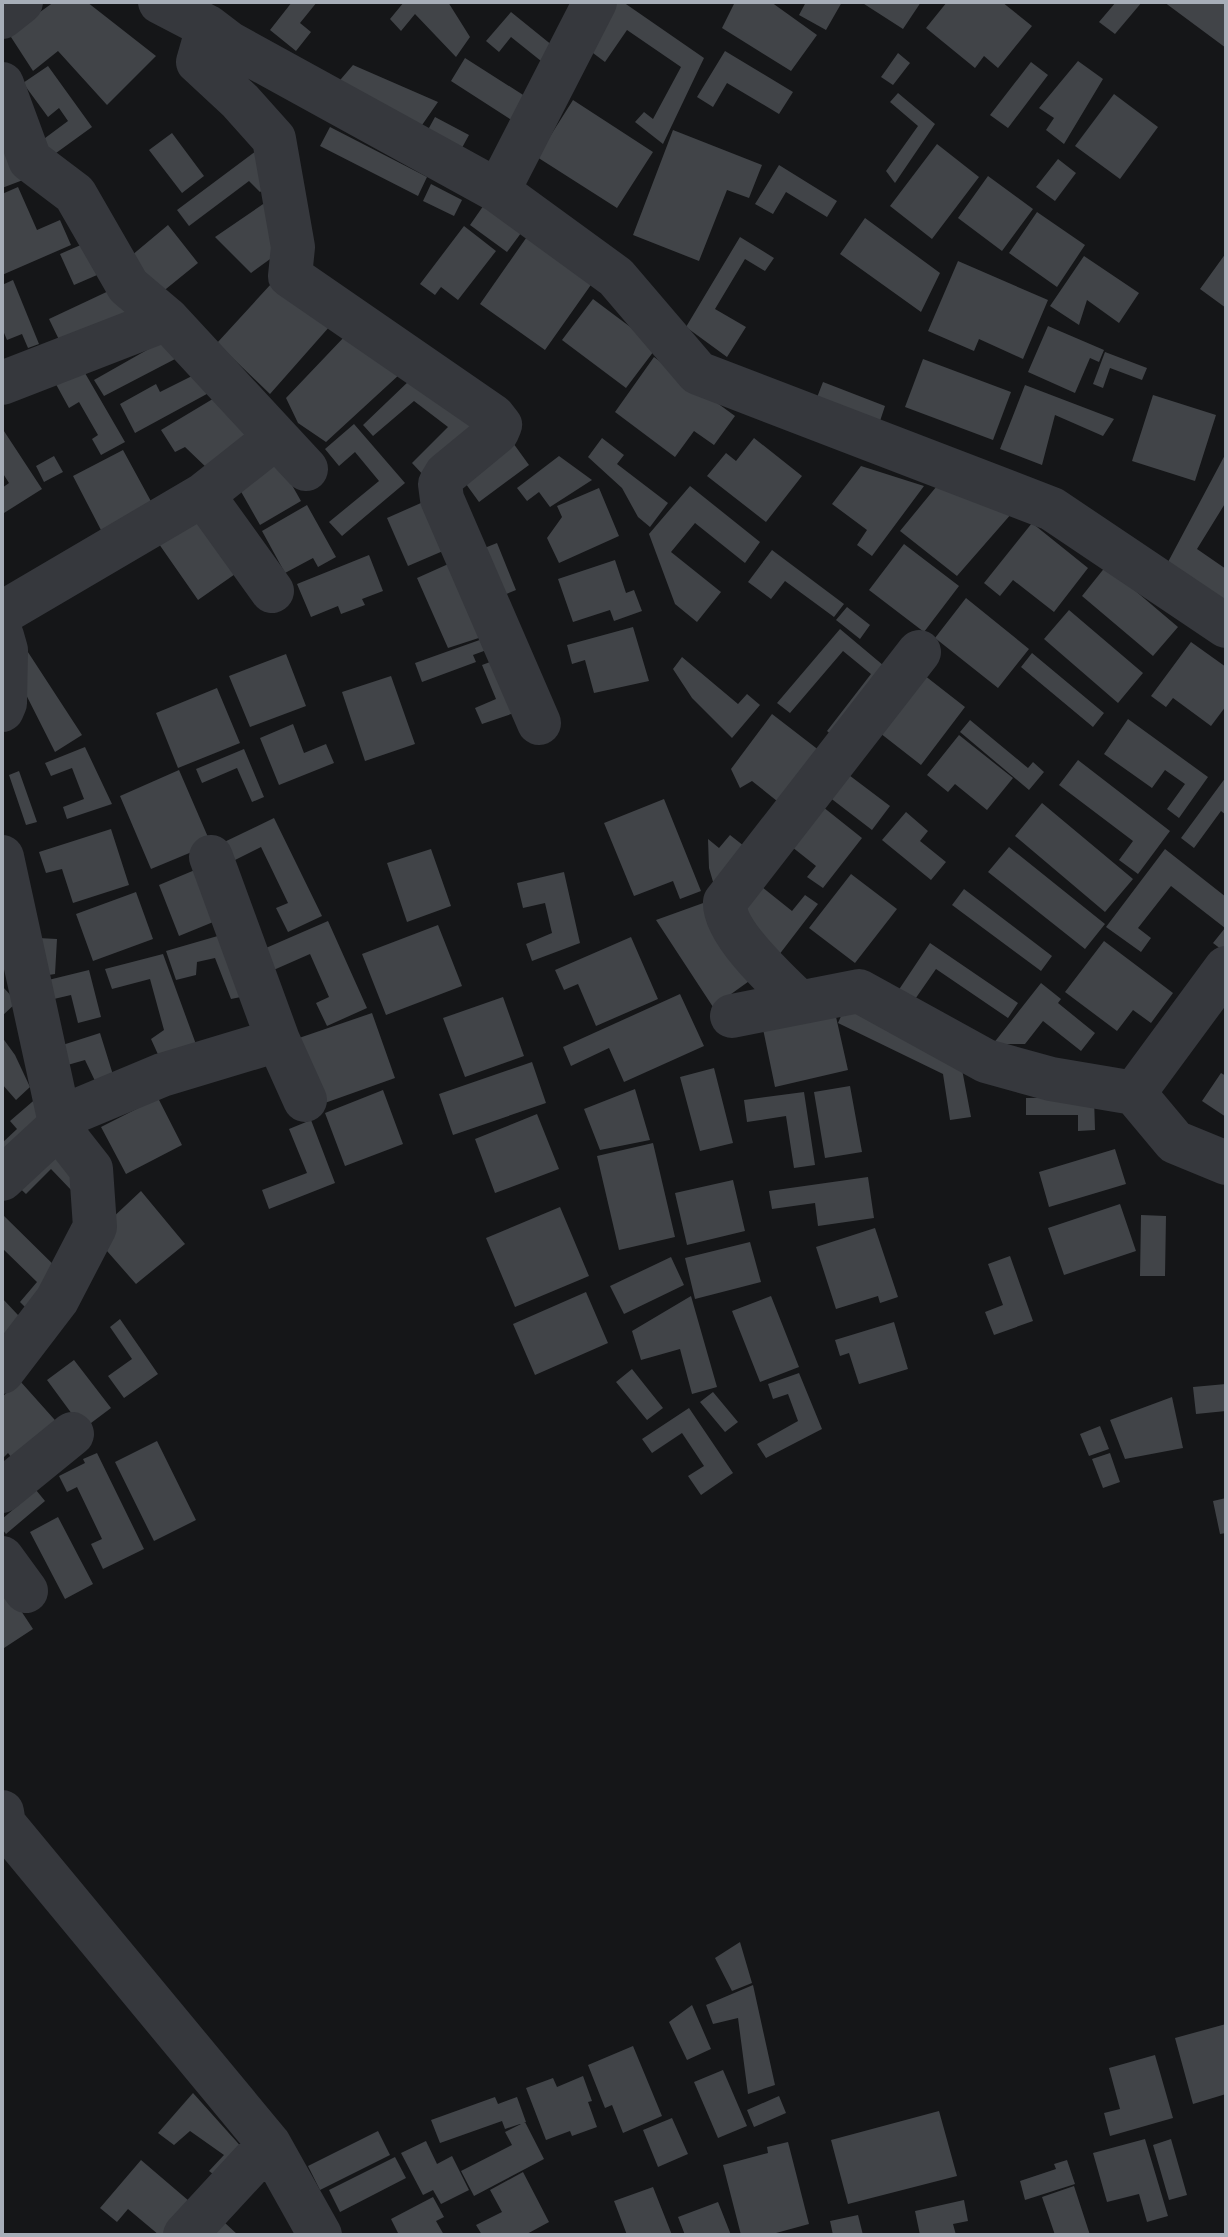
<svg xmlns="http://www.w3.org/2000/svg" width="1228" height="2237" font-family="Helvetica,sans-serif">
  <rect width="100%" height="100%" fill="#151618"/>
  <path fill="#414448" d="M54 2H87L156 56 107 105 58 51 33 71 9 34Z
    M292 2H317L300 23 311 32 296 51 270 30Z
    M404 2H448L470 37 456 57 415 14 401 31 390 19Z
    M615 2H623L704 58 663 144 635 122 644 112 653 119 681 67 627 30 605 62 589 50Z
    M735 2H771L817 35 791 71 722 28Z
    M806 2H842L826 30 799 15Z
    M861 2H921L903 29Z
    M947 2H1002L1032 26 998 68 984 56 975 68 926 28Z
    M1116 2H1142L1115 34 1099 22Z
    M1164 2H1226V48Z
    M511 12 558 50 546 65 511 37 499 52 486 41Z
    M725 51 793 92 779 114 727 83 713 107 697 97Z
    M898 53 910 63 893 85 881 77Z
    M465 58 531 100 516 123 451 81Z
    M1078 61 1103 79 1064 144 1046 130 1054 118 1039 108Z
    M1031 62 1048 75 1008 128 990 115Z
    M353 65 438 102 420 128 335 86Z
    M48 66 92 127 45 161 33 147 68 121 59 108 48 117 23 83Z
    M898 93 935 124 895 183 886 171 918 126 890 102Z
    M1114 94 1158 127 1120 179 1075 146Z
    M573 100 653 152 617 208 537 157Z
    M435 117 469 135 458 155 424 137Z
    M330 127 427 177 418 196 320 146Z
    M2 130 23 180 2 188Z
    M673 130 762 165 749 198 727 190 699 261 633 235Z
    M172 133 204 176 182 193 149 150Z
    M937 144 979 177 932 239 890 206Z
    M260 148 268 187 260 192 249 181 189 226 177 210Z
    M1058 159 1076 173 1055 201 1036 187Z
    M779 165 837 201 827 217 786 192 773 214 755 204Z
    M988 176 1033 209 1002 251 958 218Z
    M431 184 462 200 454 216 423 201Z
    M18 187 37 230 60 220 71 245 2 275V194Z
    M269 200 277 254 251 273 215 237Z
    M486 202 524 229 507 252 470 225Z
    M1037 212 1085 245 1057 287 1009 253Z
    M865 218 940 273 921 312 840 254Z
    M168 225 198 263 161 293 131 256Z
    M464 226 496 251 458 300 441 287 435 295 420 284Z
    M531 231 600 272 545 350 480 304Z
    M740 237 774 258 765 271 745 259 715 309 746 327 727 357 686 327Z
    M90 241 104 272 74 285 60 254Z
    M1226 253V308L1200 289Z
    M1084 256 1139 293 1119 323 1087 300 1079 325 1050 306Z
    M958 261 1048 300 1023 359 979 339 974 351 928 331Z
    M13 280 39 344 28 348 22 334 7 340 2 328V285Z
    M271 284 330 326 270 394 217 343Z
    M115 288 129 317 63 348 49 319Z
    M593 299 657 347 626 388 562 340Z
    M1048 326 1104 350 1099 362 1090 358 1075 393 1028 372Z
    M346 335 400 374 326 442 298 423 286 398Z
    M161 342 177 358 104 396 94 380Z
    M1105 352 1147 368 1142 380 1110 368 1103 388 1093 384Z
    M654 357 735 416 714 445 694 431 675 457 615 412Z
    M923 359 1011 392 993 440 905 407Z
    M78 361 125 442 101 455 92 439 98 435 79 402 69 408 52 377Z
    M198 373 216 389 135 433 120 404 156 384 160 392Z
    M411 379 482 427 426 478 412 463 448 427 414 401 373 436 363 425Z
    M823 382 885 406 879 424 816 400Z
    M1025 385 1114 419 1103 436 1055 415 1042 465 1000 449Z
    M1153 395 1216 415 1195 481 1132 461Z
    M216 397 248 437 209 470 185 447 175 452 161 430Z
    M354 424 405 483 342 536 329 522 379 481 355 452 339 466 325 449Z
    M2 428 42 489 4 513 2 488 9 483 2 472Z
    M508 436 529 465 479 502 458 473Z
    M602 438 624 455 617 464 668 503 650 527 638 517 622 488 588 457Z
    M754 438 802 476 766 522 707 476 726 453 736 461Z
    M123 450 153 505 102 532 73 476Z
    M1226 453V502L1197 549 1226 569V601L1168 562Z
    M54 456 63 472 44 482 36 466Z
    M559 456 592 480 550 507 539 492 527 501 517 488Z
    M276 457 301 501 260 525 235 481Z
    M861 466 924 486 872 556 857 545 867 530 832 504Z
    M941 481 1019 505 957 576 900 531Z
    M690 486 760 542 745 563 695 523 671 552 721 592 697 622 675 604 649 534Z
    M599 488 619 536 559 563 547 538 562 517 557 506Z
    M430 499 450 548 408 566 387 518Z
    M307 505 336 557 318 567 313 558 285 573 262 531Z
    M193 506 238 572 198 600 152 534Z
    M1032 523 1088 568 1054 612 1013 580 1000 596 984 583Z
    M497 543 516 590 497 598 477 551Z
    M904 544 959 586 924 632 869 590Z
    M772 550 844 604 834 617 785 581 771 599 748 582Z
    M369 555 383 591 362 599 365 605 341 614 338 606 311 617 297 584Z
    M615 560 626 593 634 590 642 611 614 621 610 610 573 622 558 579Z
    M455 561 488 635 448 648 417 578Z
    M1106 566 1178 627 1153 656 1082 596Z
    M966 598 1029 649 998 688 935 638Z
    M847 607 870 625 860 639 836 620Z
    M1069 610 1143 673 1118 703 1044 639Z
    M633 627 649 681 594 693 585 660 572 664 567 645Z
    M840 629 896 676 840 742 827 731 871 674 843 651 790 713 777 703Z
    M488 637 492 648 473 655 476 662 422 682 415 663Z
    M1191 642 1226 667V706L1211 726 1173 698 1166 707 1151 696Z
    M24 646 82 735 55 752 6 655Z
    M1032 653 1104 713 1093 727 1021 667Z
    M286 654 306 706 250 727 229 676Z
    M682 657 738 704 747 694 760 705 732 738 692 698 673 669Z
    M498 659 520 711 482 724 475 708 496 699 482 665Z
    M915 668 965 707 921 765 871 726Z
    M391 676 415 744 365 761 342 692Z
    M217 688 240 743 178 768 156 713Z
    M772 714 820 751 777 801 752 781 740 788 731 769Z
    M1128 719 1208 777 1179 818 1167 809 1185 784 1165 770 1152 788 1104 754Z
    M970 720 1028 768 1033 762 1044 772 1029 790 960 732Z
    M293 724 304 753 326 744 334 763 279 785 260 738Z
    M959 735 1013 778 987 810 955 784 948 792 927 775Z
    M85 747 112 804 67 819 63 807 84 799 72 768 51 776 45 763Z
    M244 749 264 797 252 802 237 768 202 783 196 769Z
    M1078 760 1170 831 1138 874 1119 860 1133 841 1059 785Z
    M837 766 890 806 872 830 820 790Z
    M179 770 211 844 151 869 120 796Z
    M19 771 37 822 26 825 9 775Z
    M1226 777V815L1221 811 1194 848 1181 838Z
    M664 799 701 891 680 899 673 881 634 896 604 823Z
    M813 799 862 838 823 888 807 877 816 866 782 839Z
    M1042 803 1133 879 1105 912 1015 836Z
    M906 812 928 831 920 841 946 862 931 880 882 840Z
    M274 818 322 916 288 932 276 908 288 903 261 847 227 864 218 845Z
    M111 829 129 885 73 903 62 869 46 873 39 852Z
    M730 835 749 850 716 892 709 868 708 839 719 848Z
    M1009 847 1105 924 1085 949 988 872Z
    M431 849 451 906 407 922 387 863Z
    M1165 849 1226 897V953L1213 943 1225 928 1171 886 1138 928 1151 938 1141 952 1106 927Z
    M202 867 223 918 179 936 159 885Z
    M564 872 580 943 532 961 526 944 552 933 545 903 523 908 517 883Z
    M851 874 897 909 855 963 809 928Z
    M757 883 792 911 805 895 818 904 772 964 736 910Z
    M964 889 1052 956 1041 971 952 905Z
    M136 892 153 939 93 961 76 914Z
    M706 902 759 974 713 1007 656 920Z
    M328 921 367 1008 327 1026 316 1003 329 997 310 954 269 972 259 951Z
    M438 925 462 986 386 1015 362 954Z
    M228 933 251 995 231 999 215 958 197 962 196 975 176 980 166 951Z
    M631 937 658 999 596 1026 578 984 564 990 555 970Z
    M38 938 57 939 55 974 36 977Z
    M1104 941 1173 993 1151 1023 1133 1010 1117 1031 1065 992Z
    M930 943 1018 1003 1008 1018 936 969 911 1005 896 994Z
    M163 954 197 1047 161 1061 151 1039 164 1030 150 979 112 989 105 969Z
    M89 970 101 1017 78 1023 71 995 41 1002 36 983Z
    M1041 983 1061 999 1058 1003 1095 1033 1081 1051 1043 1021 1025 1044H993Z
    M2 986 17 1002 2 1016Z
    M680 994 704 1046 624 1082 609 1048 571 1066 563 1047Z
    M503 997 524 1056 465 1077 443 1018Z
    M845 1007 961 1064 971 1117 950 1120 943 1074 838 1023Z
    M834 1008 848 1070 775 1087 762 1024Z
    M372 1013 395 1078 322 1104 299 1038Z
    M100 1033 114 1078 96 1083 85 1060 57 1068 50 1049Z
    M2 1037 15 1055 30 1087 16 1100 2 1084Z
    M532 1062 546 1103 453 1135 439 1094Z
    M714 1068 733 1143 700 1151 680 1077Z
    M1221 1073 1226 1076V1117L1202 1101Z
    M850 1086 862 1152 825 1158 814 1092Z
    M635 1089 650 1140 600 1150 584 1109Z
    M383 1090 403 1144 345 1166 325 1113Z
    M804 1092 815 1165 794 1168 786 1116 747 1122 744 1100Z
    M39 1096 52 1125 2 1171V1143L17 1129 10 1121Z
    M1094 1097 1095 1130 1078 1131V1115H1026V1098Z
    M158 1098 182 1145 126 1174 101 1127Z
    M537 1114 559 1169 495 1193 475 1139Z
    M311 1120 335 1183 269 1209 262 1190 307 1173 289 1129Z
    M61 1133 73 1192 51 1169 26 1194 12 1181Z
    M653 1143 675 1237 619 1250 597 1156Z
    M1115 1149 1126 1184 1049 1207 1039 1172Z
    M868 1177 874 1218 818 1226 815 1203 772 1209 769 1191Z
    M733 1180 745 1231 687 1245 675 1193Z
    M141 1191 185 1244 136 1284 107 1251 109 1221Z
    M1120 1204 1136 1251 1064 1275 1048 1228Z
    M560 1207 589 1276 515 1307 486 1238Z
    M2 1214 65 1276 37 1319 20 1302 37 1282 2 1248Z
    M1141 1215 1166 1216 1165 1276H1140Z
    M875 1228 898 1297 880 1303 878 1296 836 1309 816 1247Z
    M750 1242 761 1282 695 1299 685 1258Z
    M1010 1256 1033 1321 994 1335 985 1312 1003 1305 988 1264Z
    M671 1257 684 1285 624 1314 610 1286Z
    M586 1292 608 1343 535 1375 513 1324Z
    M691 1296 717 1387 692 1394 680 1349 641 1360 632 1331Z
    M771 1296 799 1367 760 1382 732 1311Z
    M2 1298 33 1331 2 1368Z
    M120 1319 158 1374 124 1398 108 1376 132 1359 110 1327Z
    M894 1322 908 1369 859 1384 849 1353 840 1356 835 1340Z
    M74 1360 111 1408 83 1429 47 1380Z
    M632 1369 663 1408 647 1420 616 1382Z
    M799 1373 822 1429 766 1458 757 1444 798 1421 788 1394 773 1399 768 1384Z
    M20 1381 62 1428 18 1466 8 1453 2 1459V1397Z
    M1226 1384V1411L1196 1414 1193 1387Z
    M713 1392 738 1422 725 1432 700 1402Z
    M1172 1397 1183 1448 1125 1459 1110 1420Z
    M689 1408 733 1473 701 1495 688 1476 704 1466 682 1433 652 1453 642 1439Z
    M1100 1426 1109 1449 1089 1456 1080 1434Z
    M157 1441 196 1520 154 1541 115 1462Z
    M97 1453 144 1549 103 1569 91 1544 102 1539 77 1487 67 1492 59 1476 85 1463 83 1459Z
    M1110 1453 1120 1482 1103 1488 1092 1459Z
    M36 1490 45 1501 6 1534 2 1529V1519Z
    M1226 1498V1533L1220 1534 1213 1501Z
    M58 1517 93 1584 65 1599 30 1532Z
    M6 1588 33 1629 4 1648 2 1590Z
    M740 1942 752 1983 732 1991 715 1958Z
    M753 1985 775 2085 748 2094 738 2018 713 2024 706 2005Z
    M692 2005 711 2049 687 2060 669 2022Z
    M1226 2024V2094L1193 2104 1175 2038Z
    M633 2046 662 2116 623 2133 612 2105 605 2108 588 2065Z
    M1155 2055 1173 2118 1110 2136 1104 2113 1120 2109 1109 2068Z
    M723 2070 747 2126 718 2138 694 2082Z
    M583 2076 592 2101 588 2102 597 2127 572 2136 570 2131 546 2140 526 2088 553 2078 557 2087Z
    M193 2093 245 2151 221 2180 209 2171 224 2155 190 2131 174 2145 158 2133Z
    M779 2096 786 2113 754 2127 747 2110Z
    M495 2097 498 2104 517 2097 526 2122 505 2129 502 2121 440 2143 431 2120Z
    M939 2111 957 2176 848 2204 831 2140Z
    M672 2118 688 2154 658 2167 643 2130Z
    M525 2122 544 2159 474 2196 461 2171 512 2145 505 2132Z
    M378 2131 390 2155 320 2190 308 2166Z
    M1145 2139 1168 2216 1147 2222 1139 2194 1107 2202 1093 2153Z
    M1171 2139 1187 2195 1169 2200 1153 2145Z
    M426 2141 437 2164 452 2156 469 2190 441 2204 433 2190 423 2195 401 2153Z
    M788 2142 809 2224 776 2233 777 2235H741L723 2165 768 2153 767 2147Z
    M395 2157 406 2178 340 2212 329 2190Z
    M141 2160 196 2207 170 2235H159L128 2209 117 2222 100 2208Z
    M1067 2160 1075 2184 1025 2200 1020 2181 1056 2169 1054 2164Z
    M523 2172 549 2222 525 2235H482L476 2225 502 2212 490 2190Z
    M1074 2186 1090 2235H1055L1042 2197Z
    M653 2187 672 2235H627L614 2201Z
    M433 2197 444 2217 436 2221 444 2235H399L391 2219Z
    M964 2200 968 2221 953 2224 956 2235H920L915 2211Z
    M718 2202 731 2235H685L678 2217Z
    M858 2215 863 2235H833L830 2221Z
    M224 2222 238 2235H212Z"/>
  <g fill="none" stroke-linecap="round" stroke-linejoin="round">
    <path stroke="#36383d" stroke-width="44" d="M160 2 208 27 229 43 498 191 616 277 698 373 1052 509 1226 626
      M2 17 21 2
      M208 27 198 62 240 101 274 139 293 247 290 276 493 416 500 425 497 432 446 474 440 484 442 499 539 723
      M2 84 30 160 75 194 128 286 167 319 306 469
      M498 191 595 2
      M2 383 167 319
      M203 495 272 591
      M2 613 203 495 275 438
      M2 636 6 650 5 703 2 710
      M2 857 59 1118 58 1127 91 1169 95 1227 57 1300 2 1372
      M211 857 278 1040 305 1100
      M798 1001C777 981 723 931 725 902L919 652
      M732 1016 859 991 986 1061 1051 1079 1134 1093 1175 1142 1226 1163
      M1134 1093 1226 968
      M59 1118 162 1075 278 1040
      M2 1179 58 1127
      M2 1491 72 1434
      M2 1558 26 1591
      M2 1812 4 1824 269 2144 320 2235
      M185 2235 269 2144"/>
  </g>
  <rect width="1228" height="2237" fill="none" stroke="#a7aeb8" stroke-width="8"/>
</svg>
